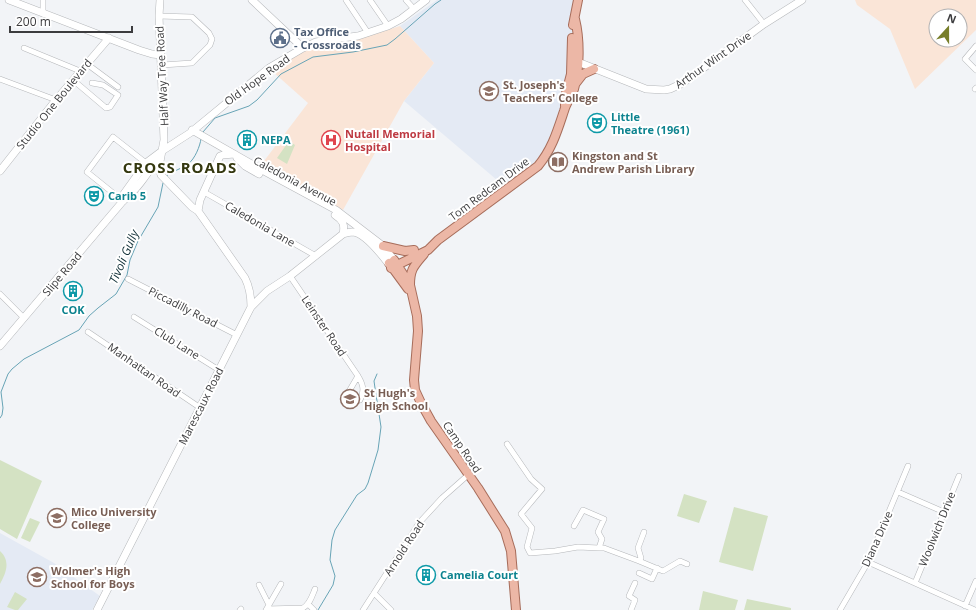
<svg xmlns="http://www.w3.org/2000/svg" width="976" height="610" font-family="'Open Sans',sans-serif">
  <rect width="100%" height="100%" fill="#f2f4f7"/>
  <path fill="#e4eaf4" d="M437 0H574L569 80 554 127 546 148 534 163 504 186 404 101 434 63 400 26Z
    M0 533 54 563 100 596 92 610H0Z"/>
  <path fill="#fae5d7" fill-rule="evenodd" d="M855 0H976V30L915 89 890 29 857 5ZM936 16H960V40H936Z
    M400 26 434 63 404 101 343 210 261 165 308 103 272 71 289 58 306 50 324 45 349 42Z"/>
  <path fill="#d4e2c3" d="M289 141 295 145 287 164 277 158Z
    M0 460 42 481 17 539 0 529Z
    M684 494 707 501 699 523 677 516Z
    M734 507 768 516 753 571 719 562Z
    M30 518 40 522 30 542 21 538Z
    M0 551C11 561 6 573 0 584Z
    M703 591 738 600 735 610H699Z
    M15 592 27 599 18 610H15L7 607Z
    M747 599 791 608V610H744Z"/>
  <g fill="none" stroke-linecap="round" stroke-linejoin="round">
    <path stroke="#68a4b6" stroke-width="1" d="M203 132 215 118 249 106 257 100 281 74 313 57 353 52 387 45 395 39 435 4 441 0
      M166 176C173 171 181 169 188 164 195 159 200 146 201 139
      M0 418 2 415 3 408 1 392 8 374 12 369 24 359 79 330 89 316 98 308 116 294 127 275 130 260 138 241 158 207 163 183
      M318 610 333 585 335 576 330 560 332 540 335 530 357 495 365 489 368 483 378 450 381 427 375 388 374 381 377 374"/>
    <g stroke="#b5b7ba" stroke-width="6">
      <path id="street" d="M43 0V14
        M346 0 368 33
        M370 0 388 26
        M406 0 414 9
        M745 0 764 24
        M159 16 192 17 209 33 212 39 210 45 192 63 162 65
        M976 46 965 59 976 70
        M24 48 80 71
        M87 64 118 87
        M0 79 56 100
        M73 80 106 108 110 107 118 95 103 85 92 83
        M975 89 976 88
        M204 192 316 256
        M123 201 87 172 113 137 146 163
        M290 276 358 376C363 384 365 391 360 400L356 401 350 397 348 393 358 376
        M128 279 237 335
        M0 294 24 318
        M134 317 219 370
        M88 332 199 407
        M507 444 531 479 542 489 521 514 532 528 527 547 530 553 555 551 578 547 599 548 602 539 598 532 604 519 583 510 574 526
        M898 492 944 512
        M599 548H604L639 561 641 558 638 548 644 532
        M639 561 663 571 680 561 687 564
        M868 562 975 610
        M639 573 652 579 657 568
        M915 583 959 476
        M259 585 269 605
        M374 593 391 610
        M308 604 314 610
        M965 606 976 581
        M267 609 303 608C310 604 312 596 315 589
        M240 610 241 609
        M266 610 281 584
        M363 610 419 523 442 498 468 475
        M631 610 635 600 629 596 635 583
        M840 610 868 562 908 466"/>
    </g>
    <g stroke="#b5b7ba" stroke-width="8">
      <path id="secondary" d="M9 0 139 50 152 54 161 55
        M160 0 159 16 164 140 159 167 161 175 192 207 198 211
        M252 0 303 48
        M574 62H578L646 89 664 90 670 89 683 83 764 24 802 0
        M192 130 262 170 336 210 383 246 394 260
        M234 154 223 155 220 156 200 200 198 211 245 278C250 288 251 296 251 307
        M237 158 245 166 259 174
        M0 171 56 100 109 38
        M123 201V195L146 163 162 151 190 133 269 68 303 48 316 42 333 39 358 36 388 26 401 19 426 0
        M335 215C343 220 345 225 343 234
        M0 346 123 201C138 189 149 171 159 156
        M97 610 251 307 267 291 290 276 343 234C346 233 349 232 353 232 365 233 381 254 388 263"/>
    </g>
    <g stroke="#a76d5b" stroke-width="10">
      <path id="primary" d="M573 25 578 0
        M576 83 583 74 594 69
        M565 106V97L571 74 572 38
        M383 246 405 251 414 250
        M394 260 410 285 417 316 418 331 414 380 415 390 421 403 431 421 478 488 505 531 511 551 516 610
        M389 263 408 289
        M391 268 428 250 438 240 538 166C552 149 557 132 564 111 566 103 571 97 574 89 580 69 580 39 575 19
        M410 285C410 269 414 266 424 254"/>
    </g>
    <use href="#street" stroke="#fff" stroke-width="5"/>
    <use href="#secondary" stroke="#fff" stroke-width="7"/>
    <use href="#primary" stroke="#ecb7a6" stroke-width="8"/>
  </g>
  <defs>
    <g id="civic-ring" transform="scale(1)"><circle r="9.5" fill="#fff" stroke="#5c6f8a" stroke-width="1.5"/><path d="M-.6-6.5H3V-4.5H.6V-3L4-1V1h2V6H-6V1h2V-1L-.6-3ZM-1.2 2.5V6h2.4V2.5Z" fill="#5c6f8a"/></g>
    <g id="school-ring" transform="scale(1)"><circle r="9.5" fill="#fff" stroke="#8d6e63" stroke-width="1.5"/><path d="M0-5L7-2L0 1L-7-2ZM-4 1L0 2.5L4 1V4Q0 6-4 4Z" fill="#8d6e63"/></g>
    <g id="theatre-ring" transform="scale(1)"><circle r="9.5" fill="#fff" stroke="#0f9aa8" stroke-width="1.5"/><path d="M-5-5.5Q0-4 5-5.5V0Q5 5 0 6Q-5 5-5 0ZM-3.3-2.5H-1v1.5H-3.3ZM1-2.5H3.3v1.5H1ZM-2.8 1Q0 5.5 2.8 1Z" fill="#0f9aa8"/></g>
    <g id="building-ring" transform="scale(1)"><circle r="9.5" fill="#fff" stroke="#0f9aa8" stroke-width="1.5"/><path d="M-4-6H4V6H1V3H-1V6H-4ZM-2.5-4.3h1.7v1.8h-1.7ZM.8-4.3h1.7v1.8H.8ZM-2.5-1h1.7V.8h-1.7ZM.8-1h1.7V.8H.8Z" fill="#0f9aa8"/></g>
    <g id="hospital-ring" transform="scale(1)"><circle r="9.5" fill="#fff" stroke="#e0444e" stroke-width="1.5"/><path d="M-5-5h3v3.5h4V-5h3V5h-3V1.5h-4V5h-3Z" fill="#e0444e"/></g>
    <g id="library-ring" transform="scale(1)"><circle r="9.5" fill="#fff" stroke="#8d6e63" stroke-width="1.5"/><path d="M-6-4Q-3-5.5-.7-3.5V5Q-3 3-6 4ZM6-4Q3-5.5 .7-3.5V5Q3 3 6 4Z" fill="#8d6e63"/></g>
    <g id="university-ring" transform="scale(1)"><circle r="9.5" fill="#fff" stroke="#8d6e63" stroke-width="1.5"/><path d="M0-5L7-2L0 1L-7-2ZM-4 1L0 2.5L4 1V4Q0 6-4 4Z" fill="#8d6e63"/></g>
  </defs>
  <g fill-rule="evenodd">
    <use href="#civic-ring" x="280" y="38"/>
    <use href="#school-ring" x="489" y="91"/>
    <use href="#theatre-ring" x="597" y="123"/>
    <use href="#building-ring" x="247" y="140"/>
    <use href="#hospital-ring" x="331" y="140"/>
    <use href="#library-ring" x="558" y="162"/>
    <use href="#theatre-ring" x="94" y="196"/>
    <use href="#building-ring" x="73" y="291"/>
    <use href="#school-ring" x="350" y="399"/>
    <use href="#university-ring" x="57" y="518"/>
    <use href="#building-ring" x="426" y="575"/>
    <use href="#school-ring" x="37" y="577"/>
  </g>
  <g text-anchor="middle" stroke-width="4" stroke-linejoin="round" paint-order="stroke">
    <g font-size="11" font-weight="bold" fill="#4e5e75" stroke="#fff" text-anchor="start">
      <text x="294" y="36">Tax Office<tspan x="294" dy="13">- Crossroads</tspan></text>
    </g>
    <g font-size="11" fill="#3c3c3e" stroke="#fff">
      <text transform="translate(713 60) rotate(-35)" y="4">Arthur Wint Drive</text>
      <text transform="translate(162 76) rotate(-93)" y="4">Half Way Tree Road</text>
      <text transform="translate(257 80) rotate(-36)" y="4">Old Hope Road</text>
      <text transform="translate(54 104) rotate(-51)" y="4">Studio One Boulevard</text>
      <text transform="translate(295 181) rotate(28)" y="4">Caledonia Avenue</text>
      <text transform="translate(489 189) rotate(-37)" y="4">Tom Redcam Drive</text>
      <text transform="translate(260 224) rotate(30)" y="4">Caledonia Lane</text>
      <text transform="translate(62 274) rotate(-50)" y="4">Slipe Road</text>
      <text transform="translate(183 307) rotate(27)" y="4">Piccadilly Road</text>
      <text transform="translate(324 326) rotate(56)" y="4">Leinster Road</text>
      <text transform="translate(177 343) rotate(32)" y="4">Club Lane</text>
      <text transform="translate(144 370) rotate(35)" y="4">Manhattan Road</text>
      <text transform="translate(201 406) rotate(-63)" y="4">Marescaux Road</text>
      <text transform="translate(462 447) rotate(56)" y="4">Camp Road</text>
      <text transform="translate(937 529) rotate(-68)" y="4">Woolwich Drive</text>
      <text transform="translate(877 539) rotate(-66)" y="4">Diana Drive</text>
      <text transform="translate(404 548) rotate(-57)" y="4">Arnold Road</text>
    </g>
    <g font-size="11" font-weight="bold" fill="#785e54" stroke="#fff" text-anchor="start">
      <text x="503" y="89">St. Joseph's<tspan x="503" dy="13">Teachers' College</tspan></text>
      <text x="572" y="160">Kingston and St<tspan x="572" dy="13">Andrew Parish Library</tspan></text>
      <text x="364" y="397">St Hugh's<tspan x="364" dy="13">High School</tspan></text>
      <text x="71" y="516">Mico University<tspan x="71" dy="13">College</tspan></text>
      <text x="51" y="575">Wolmer's High<tspan x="51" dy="13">School for Boys</tspan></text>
    </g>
    <g font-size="11" font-weight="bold" fill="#0d838f" stroke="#fff" text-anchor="start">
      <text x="611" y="121">Little<tspan x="611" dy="13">Theatre (1961)</tspan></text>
      <text x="261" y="144">NEPA</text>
      <text x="108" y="200">Carib 5</text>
      <text x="73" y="314" text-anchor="middle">COK</text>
      <text x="440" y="579">Camelia Court</text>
    </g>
    <g font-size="11" font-weight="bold" fill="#be3a42" stroke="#fff" text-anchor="start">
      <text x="345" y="138">Nutall Memorial<tspan x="345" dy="13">Hospital</tspan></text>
    </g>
    <g font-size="12" font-style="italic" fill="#102f37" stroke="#fff">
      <text transform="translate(124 257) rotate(-67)" y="4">Tivoli Gully</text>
    </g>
    <g font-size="15" font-weight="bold" letter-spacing="1" fill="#34380f" stroke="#fff">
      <text x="180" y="173">CROSS ROADS</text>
    </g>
  </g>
  <g transform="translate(948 28) rotate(21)"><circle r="19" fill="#ffffff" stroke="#b1b1b2"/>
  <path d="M0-3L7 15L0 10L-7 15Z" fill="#777e29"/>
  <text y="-6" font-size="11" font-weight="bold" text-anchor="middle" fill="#3c3c3e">N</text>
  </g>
  <path d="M10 26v6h122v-6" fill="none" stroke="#3c3c3e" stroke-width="2"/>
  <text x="16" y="26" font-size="12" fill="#3c3c3e" stroke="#ffffff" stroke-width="3" paint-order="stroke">200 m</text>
</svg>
